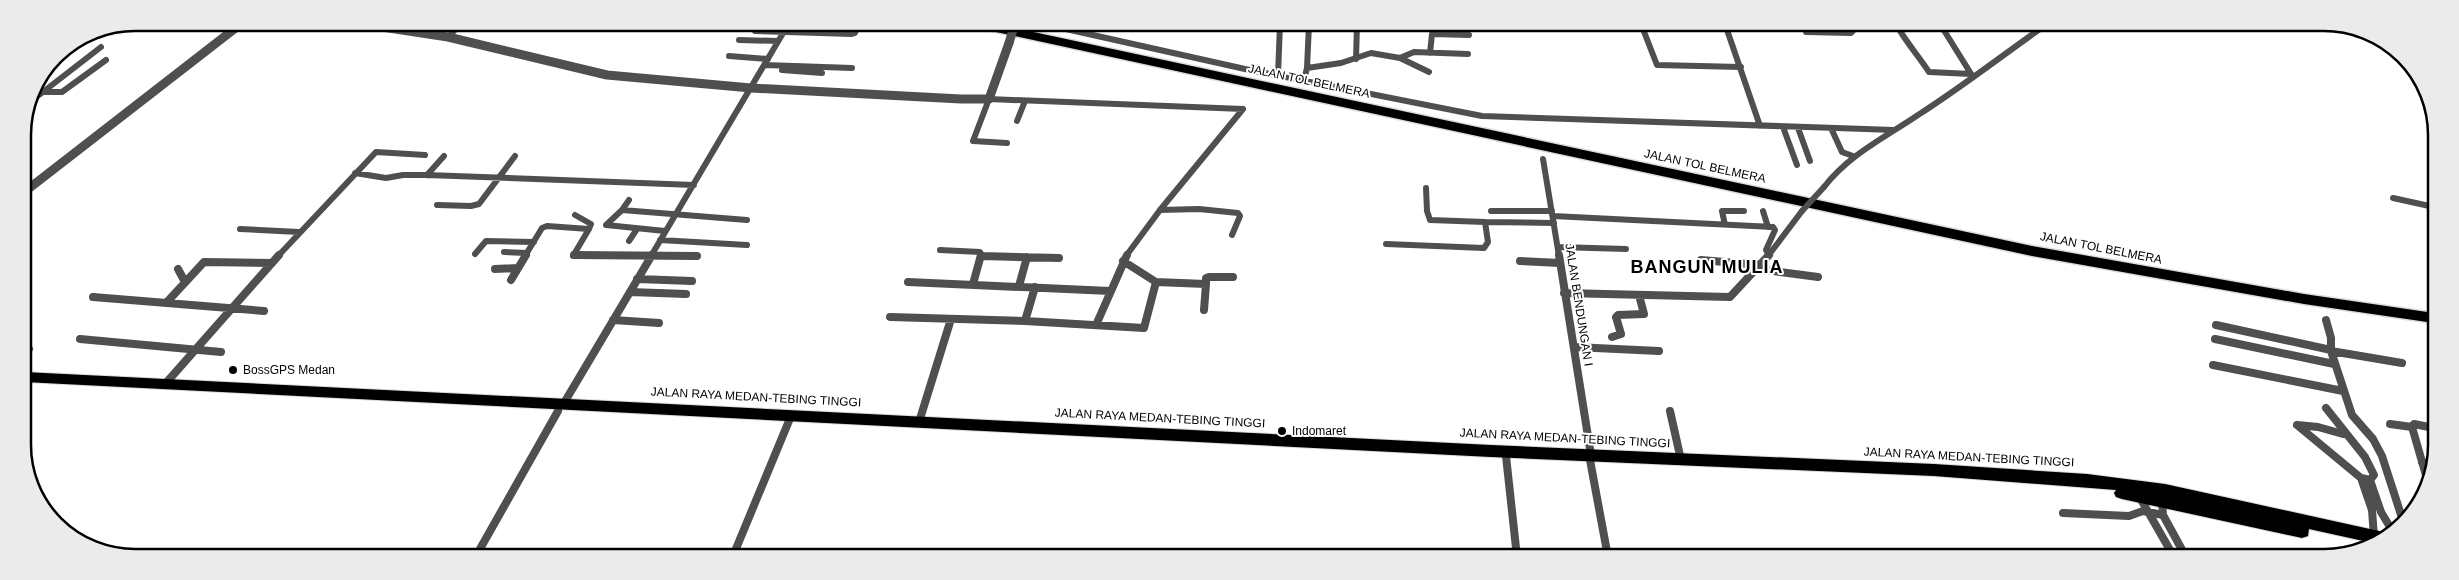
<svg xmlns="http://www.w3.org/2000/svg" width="2459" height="580" font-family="Helvetica,sans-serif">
  <rect width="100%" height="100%" fill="#fff"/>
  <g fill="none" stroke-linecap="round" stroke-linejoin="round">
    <g stroke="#dbdbdb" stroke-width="2">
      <path id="trunk" d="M24 372 1491 445 1934 464 2087 474 2165 484 2379 531 2386 535 2368 542 2309 529 2308 536 2302 538 2122 499 2116 497 2114 493 2116 490 1934 476 1491 457 24 382Z"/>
    </g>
    <g stroke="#dbdbdb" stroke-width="3">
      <path id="motorway" d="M967 23H991L2032 246 2304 294 2434 313V323L2304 304 2032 256 973 27Z"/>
    </g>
    <path stroke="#4f4f4f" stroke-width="6" d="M1039 23 1245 69 1482 116 1894 130
      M1641 24 1657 65 1741 67
      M1725 24 1760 126
      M1896 24C1905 41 1918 55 1929 72L1971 74
      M1940 24 1973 77
      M119 26 149 23
      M755 31 852 34 855 33 859 23
      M1806 32 1851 33 1853 31 1850 24
      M448 37 462 23
      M739 40 778 41
      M1430 53 1432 34 1469 35
      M729 56 768 59
      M1400 58 1429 72
      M1356 59 1357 24
      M765 65 852 68
      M1307 68 1341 63 1371 53 1400 58 1414 52 1468 54
      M782 70 822 73
      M44 71 52 65
      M1278 75 1280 24
      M1304 80 1307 68 1309 24
      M32 92H62L106 60
      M30 102 101 47
      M1017 121 1025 101
      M1783 127 1797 165
      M1798 128 1810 161
      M1831 128 1842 152 1853 156
      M1007 143 973 141 989 99 1243 109
      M1543 159 1559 256
      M355 173 386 178 403 175H427L694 185
      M427 175 444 156
      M1824 187C1850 154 1884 138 1918 115 1962 87 2004 54 2047 24
      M1426 188 1427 211 1430 220 1485 222
      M2393 198 2434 207
      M437 205 471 206 479 204 515 156
      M622 210 629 200
      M1160 210 1199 209 1238 213 1240 216 1232 235
      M1491 211H1552
      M1763 211 1768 227
      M575 215 591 224 589 229
      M1553 216 1773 227 1775 230 1766 250 1768 253
      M1725 225 1722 211H1744
      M240 229 299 232
      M665 231 606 225 622 210 747 220
      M660 240 747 245
      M629 241 637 229
      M1386 244 1484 248 1488 242 1485 222 1554 223
      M1558 247 1626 249
      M940 250 980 252 982 256
      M504 252 527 253
      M475 254 486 241 534 242
      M278 256 376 152 425 155
      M525 256 542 228 547 226 589 229 573 256H697
      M651 256 789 23
      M982 256H990
      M1126 256 1160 210 1243 109
      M1768 256 1802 211"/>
    <path stroke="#4f4f4f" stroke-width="8" d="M574 255 697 256
      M1559 255 1591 455
      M982 256 1059 258
      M1701 260 1760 265
      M1520 261 1560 263
      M178 269 185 282
      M495 269 518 268
      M1758 269 1818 277
      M637 279 692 281
      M511 280 526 255
      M908 282 1110 291
      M1156 282 1206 284V278L1209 277H1233
      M973 284 981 255
      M1019 286 1027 257
      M630 292 686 294
      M1564 293 1730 297 1769 255
      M93 297 264 311
      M167 302 204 262 272 263
      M1204 310 1206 284
      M890 317 1025 321 1035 287
      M613 320 659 323
      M2326 320 2331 338V351L2352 415 2373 439 2382 456 2403 521
      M1025 321 1144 328 1156 282 1123 261
      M1096 325 1127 255
      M2216 325 2331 350
      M1612 337 1621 334 1616 317 1618 315 1644 314 1639 295
      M80 339 221 352
      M2215 339 2334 364
      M1574 347 1659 351
      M2331 351 2402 363
      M24 355 29 349
      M2213 365 2343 391
      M166 383 279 255
      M564 403 652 255
      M1670 411 1681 460
      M919 422 951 319
      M2390 424 2412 427
      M2297 425 2361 478 2370 480 2374 475 2365 457 2326 408
      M2297 425 2318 427 2343 434
      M2412 427 2427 479
      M2412 427 2414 424 2434 428
      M1506 456 1517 557
      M1590 460 1608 557
      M2422 462 2434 465
      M2361 478 2372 510 2374 537
      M2370 480 2381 512 2393 532
      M2139 496 2174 557
      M2162 500 2163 515 2186 557
      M2063 513 2129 516 2143 511 2163 515
      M476 556 558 411
      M733 556 791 416"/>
    <path stroke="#4f4f4f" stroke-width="9" d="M356 23 448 37 607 75 751 88 961 99H989L1009 43
      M23 193 242 23"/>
    <use href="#trunk" fill="#000" fill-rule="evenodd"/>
    <use href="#motorway" fill="#000" fill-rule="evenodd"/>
    <path stroke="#4f4f4f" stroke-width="6" d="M1802 211 1824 187"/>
    <path stroke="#4f4f4f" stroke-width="9" d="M1009 43 1015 23"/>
  </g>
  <g fill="#000" stroke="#fff" stroke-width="2">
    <circle cx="233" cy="370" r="5"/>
    <circle cx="1282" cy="431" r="5"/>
  </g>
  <g text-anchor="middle" stroke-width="4" stroke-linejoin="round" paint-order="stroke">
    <g font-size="12" fill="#000" stroke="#fff">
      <text transform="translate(1309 81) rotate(12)" y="4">JALAN TOL BELMERA</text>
      <text transform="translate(1705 166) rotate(12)" y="4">JALAN TOL BELMERA</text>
      <text transform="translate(2101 248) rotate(11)" y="4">JALAN TOL BELMERA</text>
      <text transform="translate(1579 305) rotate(81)" y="4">JALAN BENDUNGAN I</text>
      <text transform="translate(756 397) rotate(3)" y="4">JALAN RAYA MEDAN-TEBING TINGGI</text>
      <text transform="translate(1160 418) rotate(3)" y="4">JALAN RAYA MEDAN-TEBING TINGGI</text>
      <text transform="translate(1565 438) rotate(3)" y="4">JALAN RAYA MEDAN-TEBING TINGGI</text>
      <text transform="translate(1969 457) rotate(3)" y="4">JALAN RAYA MEDAN-TEBING TINGGI</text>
    </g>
    <g font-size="12" fill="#000" stroke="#fff" text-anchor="start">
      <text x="243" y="374">BossGPS Medan</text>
      <text x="1292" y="435">Indomaret</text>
    </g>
    <g font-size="18" font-weight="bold" letter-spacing="1" fill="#000" stroke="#fff">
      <text x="1707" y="273">BANGUN MULIA</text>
    </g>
  </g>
  <path d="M0 0H2459V580H0ZM135 31H2324A104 104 0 0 1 2428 135V445A104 104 0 0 1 2324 549H135A104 104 0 0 1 31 445V135A104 104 0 0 1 135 31Z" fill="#ebebeb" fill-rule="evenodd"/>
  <path fill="none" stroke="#000" stroke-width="2.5" d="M135 31H2324A104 104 0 0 1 2428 135V445A104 104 0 0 1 2324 549H135A104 104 0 0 1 31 445V135A104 104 0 0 1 135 31Z"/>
</svg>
